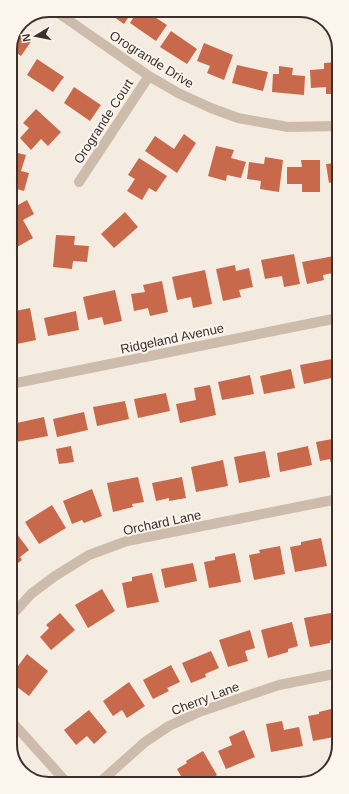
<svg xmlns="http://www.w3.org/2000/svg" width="349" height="794" font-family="Helvetica,sans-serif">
  <rect width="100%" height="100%" fill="#f4ebe1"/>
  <path fill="#c8694b" d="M104 10H133L124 24Z
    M138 10H144L167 25 156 41 130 23Z
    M17 30 32 40 21 56 10 48Z
    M171 31 197 49 187 64 160 47Z
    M204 43 233 55 224 80 207 73 210 66 197 61Z
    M37 59 64 77 53 92 27 75Z
    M337 62V94H326V87L311 88 310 70 324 69V63Z
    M237 65 268 72 263 91 232 83Z
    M279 66 293 68 292 75 305 76 304 95 272 92 273 74H279Z
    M74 87 101 105 90 121 64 103Z
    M36 109 61 132 48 146 41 139 31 150 20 138 29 128 23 123Z
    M184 134 196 143 177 173 145 151 155 136 174 149Z
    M216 146 234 150 231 158 246 162 241 178 227 175 226 181 208 176Z
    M10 151 26 155 21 171 29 173 24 191 10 187Z
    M265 157 283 160 279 192 260 189 261 181 247 179 249 162 264 164Z
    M139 158 167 176 156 192 149 188 142 200 127 191 135 179 128 175Z
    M301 160H320V192H302V184H287V167H302Z
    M337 163V181L329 183 326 164Z
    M27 200 34 214 23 220 33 238 17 247 11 236V209Z
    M125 212 138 227 114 248 101 234Z
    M56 235 75 236 74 245 89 246 87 262 73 261 72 269 53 267Z
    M294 254 300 284 284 287 282 276 265 279 261 260Z
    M334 256 337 272 323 275 324 280 307 284 302 262Z
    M235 265 236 271 249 268 253 287 239 290 241 297 223 301 216 269Z
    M205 270 212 304 193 308 191 297 177 300 172 277Z
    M162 281 168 312 150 316 148 308 134 311 131 294 145 292 143 285Z
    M115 290 122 321 104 325 102 317 88 320 83 297Z
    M30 308 36 340 17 344 16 335 11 336V319H12L11 312Z
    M76 311 79 330 48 336 44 318Z
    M332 359 336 377 304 384 300 365Z
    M291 369 295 388 264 394 260 376Z
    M250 375 254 394 222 400 218 382Z
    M210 385 216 415 180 423 176 404 196 400 194 388Z
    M166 393 170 411 138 418 134 399Z
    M125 401 129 419 97 426 93 407Z
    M84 412 88 430 57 437 53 419Z
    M44 417 48 436 16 442 12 424Z
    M338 438V466L332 468 330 459 320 461 316 442Z
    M71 446 74 462 59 464 56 449Z
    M308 446 312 465 280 472 277 453Z
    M265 451 270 477 239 483 234 457Z
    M223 460 228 486 196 492 191 467Z
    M138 477 144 502 132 504 133 507 113 512 107 483Z
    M182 477 186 498 169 501V498L156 501 152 483Z
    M92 489 102 516 84 523 82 520 72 524 63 501Z
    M52 505 66 528 39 544 25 522Z
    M14 530 29 550 20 557 22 560 12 567 11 532Z
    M321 538 327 566 295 572 290 547 301 545V542Z
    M280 546 285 574 254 580 249 555 260 553 259 550Z
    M235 553 241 582 209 588 204 562 215 560V557Z
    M193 563 197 581 165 588 161 569Z
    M152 573 159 602 127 608 122 583 132 581V577Z
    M102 589 115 611 88 628 75 605Z
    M336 612 339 627V638L330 640V643L310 647 304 618Z
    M60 613 75 630 51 650 40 637 49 628 46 625Z
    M292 622 298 646 288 649V652L268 658 261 630Z
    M250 630 255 648 245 651 248 661 228 667 219 640Z
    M211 651 219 668 205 674 206 677 191 683 182 663Z
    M27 654 48 671 29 696 12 683V674Z
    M171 665 180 682 167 688 169 691 153 699 143 680Z
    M129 682 145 706 127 718 122 710 113 716 103 701Z
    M339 707V736L313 741 308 716 319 714V712Z
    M89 710 107 732 94 744 87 736 76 745 64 730Z
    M282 721 284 730 299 727 303 746 271 752 266 724Z
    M244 730 255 757 226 769 218 751 232 745 229 737Z
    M203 751 217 775 205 783H185L177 769 187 763 186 761Z"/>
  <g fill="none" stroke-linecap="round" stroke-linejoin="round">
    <path stroke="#cdbbac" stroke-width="10" d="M54 10 149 76 178 93 211 108 238 118 288 127 337 126
      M79 182 149 76
      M11 384 338 318
      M12 615 31 594 55 576 89 555 127 541 338 499
      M12 722 68 784
      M99 783 145 742 169 726 199 712 279 685 339 673"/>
  </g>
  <g text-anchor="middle" stroke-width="4" stroke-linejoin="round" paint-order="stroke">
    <g font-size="13" fill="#3b302b" stroke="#fbf5ee">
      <text transform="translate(152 59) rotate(32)" y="5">Orogrande Drive</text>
      <text transform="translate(103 121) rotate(-57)" y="5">Orogrande Court</text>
      <text transform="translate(172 338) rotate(-12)" y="5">Ridgeland Avenue</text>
      <text transform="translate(162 522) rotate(-12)" y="5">Orchard Lane</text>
      <text transform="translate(205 698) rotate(-21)" y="5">Cherry Lane</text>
    </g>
  </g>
  <path d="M0 0H349V794H0ZM49 17H300A32 32 0 0 1 332 49V745A32 32 0 0 1 300 777H49A32 32 0 0 1 17 745V49A32 32 0 0 1 49 17Z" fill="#fbf5ee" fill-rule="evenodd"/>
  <path fill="none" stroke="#3b302b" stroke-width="2" d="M49 17H300A32 32 0 0 1 332 49V745A32 32 0 0 1 300 777H49A32 32 0 0 1 17 745V49A32 32 0 0 1 49 17Z"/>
  <g transform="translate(36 36) rotate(260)" stroke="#fbf5ee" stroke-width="3" paint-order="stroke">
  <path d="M0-3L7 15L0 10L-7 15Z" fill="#3b302b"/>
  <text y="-6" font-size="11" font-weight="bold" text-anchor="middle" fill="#3b302b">N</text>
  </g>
</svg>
